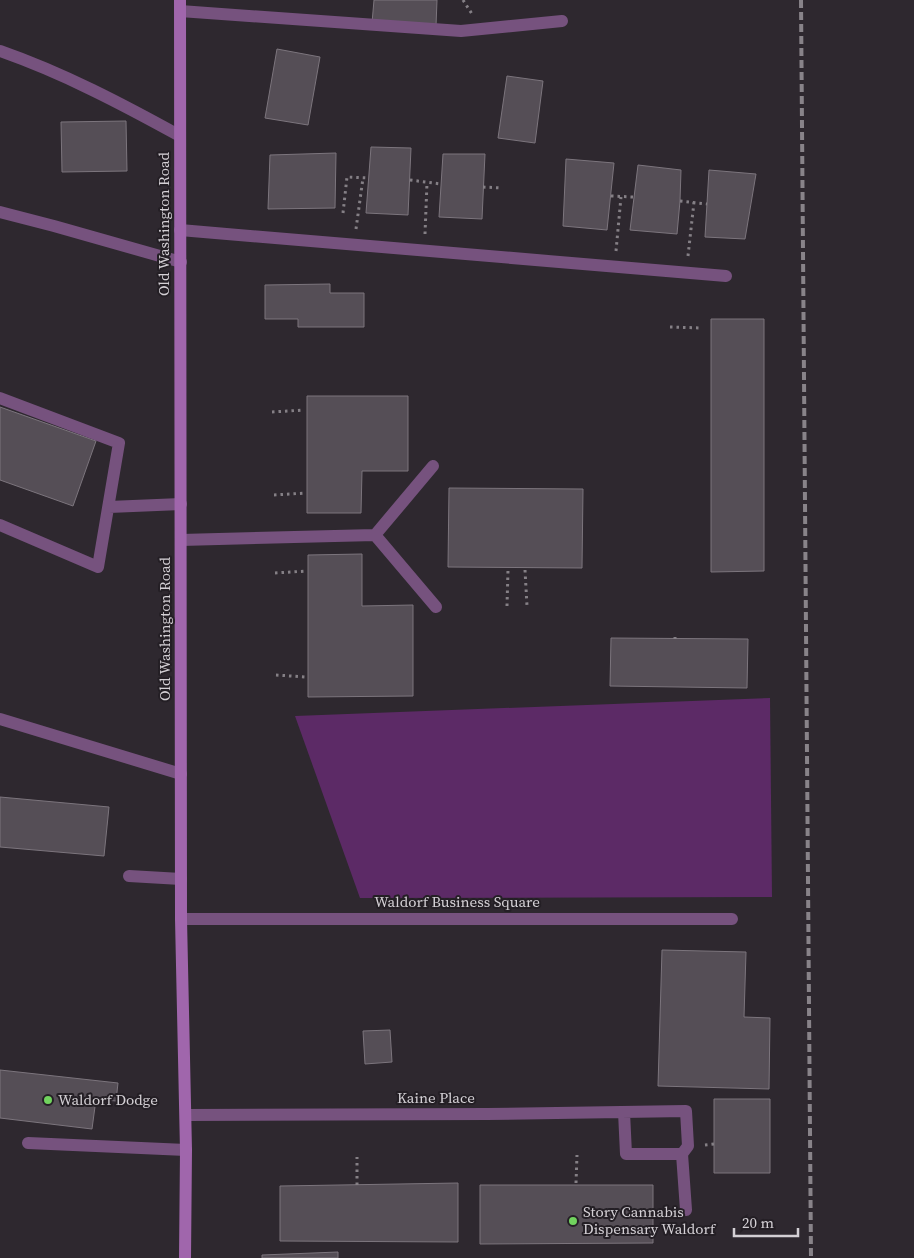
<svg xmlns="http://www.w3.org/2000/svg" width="914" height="1258" font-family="'Source Serif 4',serif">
  <rect width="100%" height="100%" fill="#2e282f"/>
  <path fill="#5c2a66" d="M770 698 772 897 360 898 295 716Z"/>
  <path fill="#554e56" stroke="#7c757d" d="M374 0H437L436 26 372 23Z
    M277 49 320 57 308 125 265 118Z
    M507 76 543 81 535 143 498 138Z
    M126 121 127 171 62 172 61 122Z
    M371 147 411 148 408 215 366 213Z
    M336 153 335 208 268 209 270 155Z
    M443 154H485L482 219 439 217Z
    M566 159 614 163 607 230 563 226Z
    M638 165 681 170 680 201 677 234 630 230Z
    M709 170 756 174 745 239 705 237Z
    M330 284V293H364V327H298V319H265V285Z
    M711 319H764V571L711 572Z
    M307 396H408V471H362L361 513H307Z
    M0 407 96 441 73 506 0 480Z
    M449 488 583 489 582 568 448 567Z
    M362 554V606L413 605V696L308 697V555Z
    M611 638 748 639 747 688 610 686Z
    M0 797 109 807 104 856 0 847Z
    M662 950 746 952 744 1017 770 1018 769 1089 658 1086Z
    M390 1030 392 1062 365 1064 363 1031Z
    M0 1070 118 1083 116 1101 96 1099 92 1129 0 1118Z
    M714 1099H770V1173H714Z
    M458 1183V1242L280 1241V1186Z
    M480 1185H653V1243L480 1244Z
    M338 1252V1258H262V1255Z"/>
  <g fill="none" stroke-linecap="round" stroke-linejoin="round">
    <path stroke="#858086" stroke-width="3" stroke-dasharray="2.5 4" stroke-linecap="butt" d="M463 0 472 14
      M410 180 441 184
      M483 187 501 188
      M611 196 633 197
      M680 201 707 204
      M343 213 347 177 369 178
      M356 229 363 178
      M425 234 427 183
      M616 251 621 197
      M688 256 694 202
      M670 327 702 328
      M272 412 304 410
      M274 495 306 493
      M525 570 527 606
      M275 573 307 571
      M507 606 508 570
      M675 639V637
      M276 675 305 677
      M705 1145 714 1144
      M576 1183 577 1155
      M357 1185V1157"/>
    <path stroke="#76527e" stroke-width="12" d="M180 11 461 31 562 21
      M0 51C63 73 122 104 180 136
      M0 212 54 226 181 262
      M0 398 119 443 98 567 0 525
      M109 507 181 504
      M375 535 436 607
      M181 540 375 535 433 466
      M129 876 181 879
      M186 1115 487 1114 686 1111 688 1146 682 1154H626L624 1112
      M28 1143 186 1150
      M682 1154 686 1210"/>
    <path stroke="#76527e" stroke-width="12" d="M180 230 726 276
      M0 719 181 774
      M181 919H732"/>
    <path stroke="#a066ac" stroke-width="12" d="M180 0 181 919 186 1150 185 1258"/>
    <path stroke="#888389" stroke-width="4" stroke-dasharray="8 4" stroke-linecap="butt" d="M801 0 811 1258"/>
  </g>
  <g fill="#71d35e" stroke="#241f25" stroke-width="2">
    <circle cx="48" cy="1100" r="5"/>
    <circle cx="573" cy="1221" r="5"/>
  </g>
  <g text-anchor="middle" stroke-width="4" stroke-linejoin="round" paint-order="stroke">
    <g font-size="15" fill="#d4d0d5" stroke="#241f25">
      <text transform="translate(164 224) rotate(-90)" y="5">Old Washington Road</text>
      <text transform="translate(165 629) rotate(-90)" y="5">Old Washington Road</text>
      <text x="457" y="907">Waldorf Business Square</text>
      <text x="436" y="1103">Kaine Place</text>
    </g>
    <g font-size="15" fill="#d4d0d5" stroke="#241f25" text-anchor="start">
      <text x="58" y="1105">Waldorf Dodge</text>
      <text x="583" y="1217">Story Cannabis<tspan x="583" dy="17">Dispensary Waldorf</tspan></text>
    </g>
  </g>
  <path d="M734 1228v8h64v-8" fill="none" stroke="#d4d0d5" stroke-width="2.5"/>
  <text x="742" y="1228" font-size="15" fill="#d4d0d5" stroke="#241f25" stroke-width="4" paint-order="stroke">20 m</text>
</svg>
